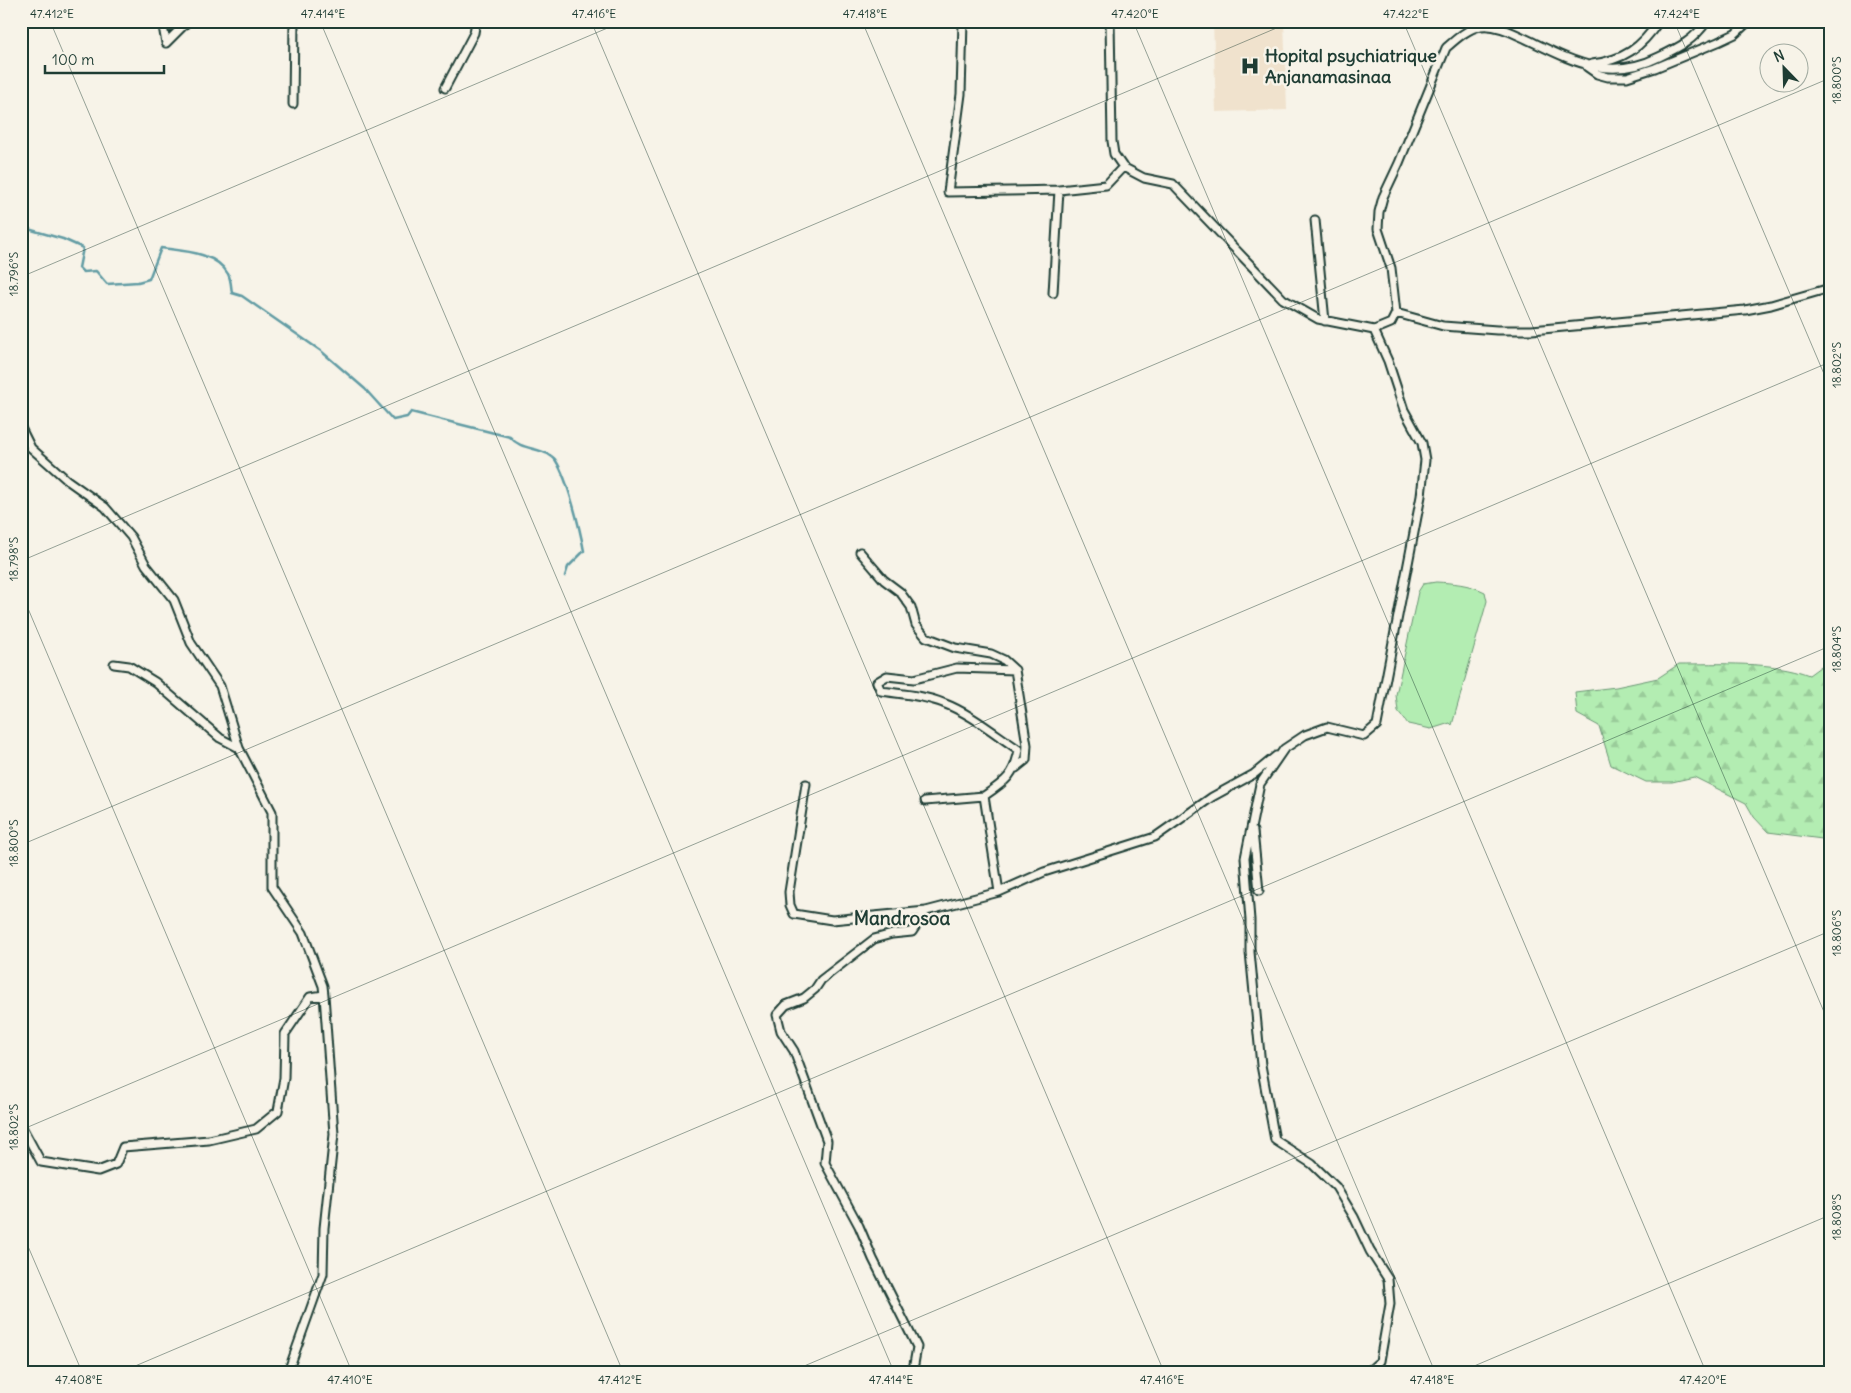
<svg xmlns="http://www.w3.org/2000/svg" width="1851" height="1393" font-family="Delius,sans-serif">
  <defs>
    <pattern id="forest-firs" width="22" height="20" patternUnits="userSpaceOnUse" patternTransform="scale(1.25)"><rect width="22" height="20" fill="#b3edb2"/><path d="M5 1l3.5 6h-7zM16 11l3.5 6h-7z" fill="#9acc9a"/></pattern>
  </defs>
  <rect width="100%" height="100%" fill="#f7f3e8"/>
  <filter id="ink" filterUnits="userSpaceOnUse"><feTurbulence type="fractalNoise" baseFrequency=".02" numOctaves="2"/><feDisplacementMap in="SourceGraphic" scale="10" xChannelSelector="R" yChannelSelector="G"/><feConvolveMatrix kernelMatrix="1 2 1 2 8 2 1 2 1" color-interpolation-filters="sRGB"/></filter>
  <g filter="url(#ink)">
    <path fill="#f0e2cd" d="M1213 21H1284L1287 110 1216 112Z"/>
    <path fill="url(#forest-firs)" stroke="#699573" d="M1679 664C1717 664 1774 661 1809 675L1824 664 1830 665V840L1768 832 1754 817 1746 803 1694 777 1672 782H1646L1611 765 1599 726 1577 714 1575 692 1616 687 1658 678Z"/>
    <path fill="#b3edb2" stroke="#699573" d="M1436 582C1453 583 1469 584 1485 592L1487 601 1452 725 1450 723 1431 729 1408 724 1398 711 1396 695 1418 592 1423 584Z"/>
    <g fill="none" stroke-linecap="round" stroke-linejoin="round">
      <path stroke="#629ca4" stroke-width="2.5" d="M21 227 63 239 83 248 79 268 83 272 96 271 107 284 138 282 149 279 161 248C183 251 216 252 228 274 231 279 231 287 232 293L242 296 321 351 365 389 393 420 407 417 411 412 510 437C520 449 534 447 548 454 551 456 555 458 556 461 568 480 580 529 584 551L568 567 565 576"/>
      <g stroke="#1f3d34" stroke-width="11">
        <path id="minor" d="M162 21 166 43
          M963 21 961 94 948 192 1059 190 1106 185 1123 167
          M1110 21 1112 141 1114 154 1123 167 1144 178 1173 184 1283 299 1318 319 1374 330 1388 361 1404 410 1422 443 1425 460 1421 496 1377 725 1364 736 1327 727 1305 735 1284 749 1260 784 1245 858 1250 920V952L1261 1065 1275 1140 1312 1164 1336 1187 1354 1217 1370 1251 1388 1279 1390 1304 1380 1361 1368 1372
          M166 43 188 21
          M1592 64C1624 60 1641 48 1659 21
          M1587 67 1597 74 1608 77H1627L1655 68 1718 42 1735 34 1749 21
          M445 88 474 33 476 21
          M293 104 294 21
          M1315 220 1325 321
          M1053 293 1059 190
          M1396 313 1391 268 1378 229 1379 212 1383 197 1399 163 1446 48C1455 40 1468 28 1481 26 1494 24 1510 31 1522 37 1569 59 1607 83 1659 57 1680 47 1694 40 1707 21
          M1374 330 1391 323 1396 313 1443 326 1497 330H1532L1745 310 1771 305 1830 288
          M21 428 31 448 67 480 105 507 131 537 146 565 174 600 191 643 220 686 239 748 272 812V887L303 933 323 986 324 995
          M860 552 884 580 900 592 911 607 916 625 926 637 955 648 991 654 1004 660 1015 670 957 668 914 679 887 676 877 682 881 691C901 694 924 695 943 703 970 713 995 734 1019 750 1014 776 1006 781 984 796L999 892
          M114 664 129 666 155 682 220 738 239 748
          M1015 670 1027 745 1026 760 1016 768
          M806 784 789 892 790 905 794 914 832 920 926 911 999 892 1044 872 1155 837 1212 797 1254 774 1276 756
          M925 801 984 796
          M1253 831 1259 891
          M21 1125 41 1162 98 1171 116 1164 123 1147 209 1140 256 1129 278 1111 284 1078 285 1034 310 997 324 995 334 1134 324 1228 323 1274 288 1372
          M913 1370 917 1347 873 1259 859 1226 825 1163 827 1141 794 1051 781 1031 777 1015 786 1005 804 998 815 989 821 980 874 939 892 934 912 932 926 911"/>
      </g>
      <use href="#minor" stroke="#f7f3e8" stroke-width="7"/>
    </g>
  </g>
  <path fill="none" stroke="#1f3d34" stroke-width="1" stroke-opacity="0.45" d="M50 21 623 1372M320 21 894 1372M591 21 1164 1372M862 21 1435 1372M1133 21 1706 1372M1403 21 1830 1026M1674 21 1830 388M21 277 624 21M21 561 1293 21M21 592 352 1372M21 845 1830 78M21 1130 1830 362M21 1230 82 1372M121 1372 1830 646M790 1372 1830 931M1460 1372 1830 1215"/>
  <defs>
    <g id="hospital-bare" transform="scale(1.5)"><path d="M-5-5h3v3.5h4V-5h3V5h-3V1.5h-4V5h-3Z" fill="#1f3d34" stroke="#f7f3e8" stroke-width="2.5" paint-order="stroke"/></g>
  </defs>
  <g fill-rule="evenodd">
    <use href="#hospital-bare" x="1250" y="66"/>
  </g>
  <g text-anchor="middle" stroke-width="5" stroke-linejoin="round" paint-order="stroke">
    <g font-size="18" font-weight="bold" fill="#1f3d34" stroke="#f7f3e8" text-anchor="start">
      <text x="1265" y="62">Hopital psychiatrique<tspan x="1265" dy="21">Anjanamasinaa</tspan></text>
    </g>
    <g font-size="19" font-weight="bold" fill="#1f3d34" stroke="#f7f3e8">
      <text x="902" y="925">Mandrosoa</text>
    </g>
  </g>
  <rect width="1851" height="1393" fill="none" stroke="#f7f3e8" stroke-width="55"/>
  <g transform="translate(1784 68) rotate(337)"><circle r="24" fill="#f7f3e8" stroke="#a1aaa0"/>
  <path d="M0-4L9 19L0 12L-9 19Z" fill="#1f3d34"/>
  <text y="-8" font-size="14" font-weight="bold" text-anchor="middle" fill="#1f3d34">N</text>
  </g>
  <path d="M45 65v8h119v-8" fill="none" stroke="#1f3d34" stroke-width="2.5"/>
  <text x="52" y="65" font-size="15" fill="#1f3d34" stroke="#f7f3e8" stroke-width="4" paint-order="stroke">100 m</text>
  <rect x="28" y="28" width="1796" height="1338" fill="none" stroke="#1f3d34" stroke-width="2"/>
  <g font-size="12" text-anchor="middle" fill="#1f3d34">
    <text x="52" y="18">47.412°E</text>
    <text x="323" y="18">47.414°E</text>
    <text x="594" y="18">47.416°E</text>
    <text x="865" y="18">47.418°E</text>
    <text x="1135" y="18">47.420°E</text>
    <text x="1406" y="18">47.422°E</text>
    <text x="1677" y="18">47.424°E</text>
    <text transform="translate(1837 80) rotate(-90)" y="4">18.800°S</text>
    <text transform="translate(14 274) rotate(-90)" y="4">18.796°S</text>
    <text transform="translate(1837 365) rotate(-90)" y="4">18.802°S</text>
    <text transform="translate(14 559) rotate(-90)" y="4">18.798°S</text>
    <text transform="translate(1837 649) rotate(-90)" y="4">18.804°S</text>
    <text transform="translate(14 843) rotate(-90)" y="4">18.800°S</text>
    <text transform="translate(1837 933) rotate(-90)" y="4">18.806°S</text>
    <text transform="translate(14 1127) rotate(-90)" y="4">18.802°S</text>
    <text transform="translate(1837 1217) rotate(-90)" y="4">18.808°S</text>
    <text x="79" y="1384">47.408°E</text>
    <text x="350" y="1384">47.410°E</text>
    <text x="620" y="1384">47.412°E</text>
    <text x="891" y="1384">47.414°E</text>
    <text x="1162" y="1384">47.416°E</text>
    <text x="1432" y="1384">47.418°E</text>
    <text x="1703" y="1384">47.420°E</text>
  </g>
</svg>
